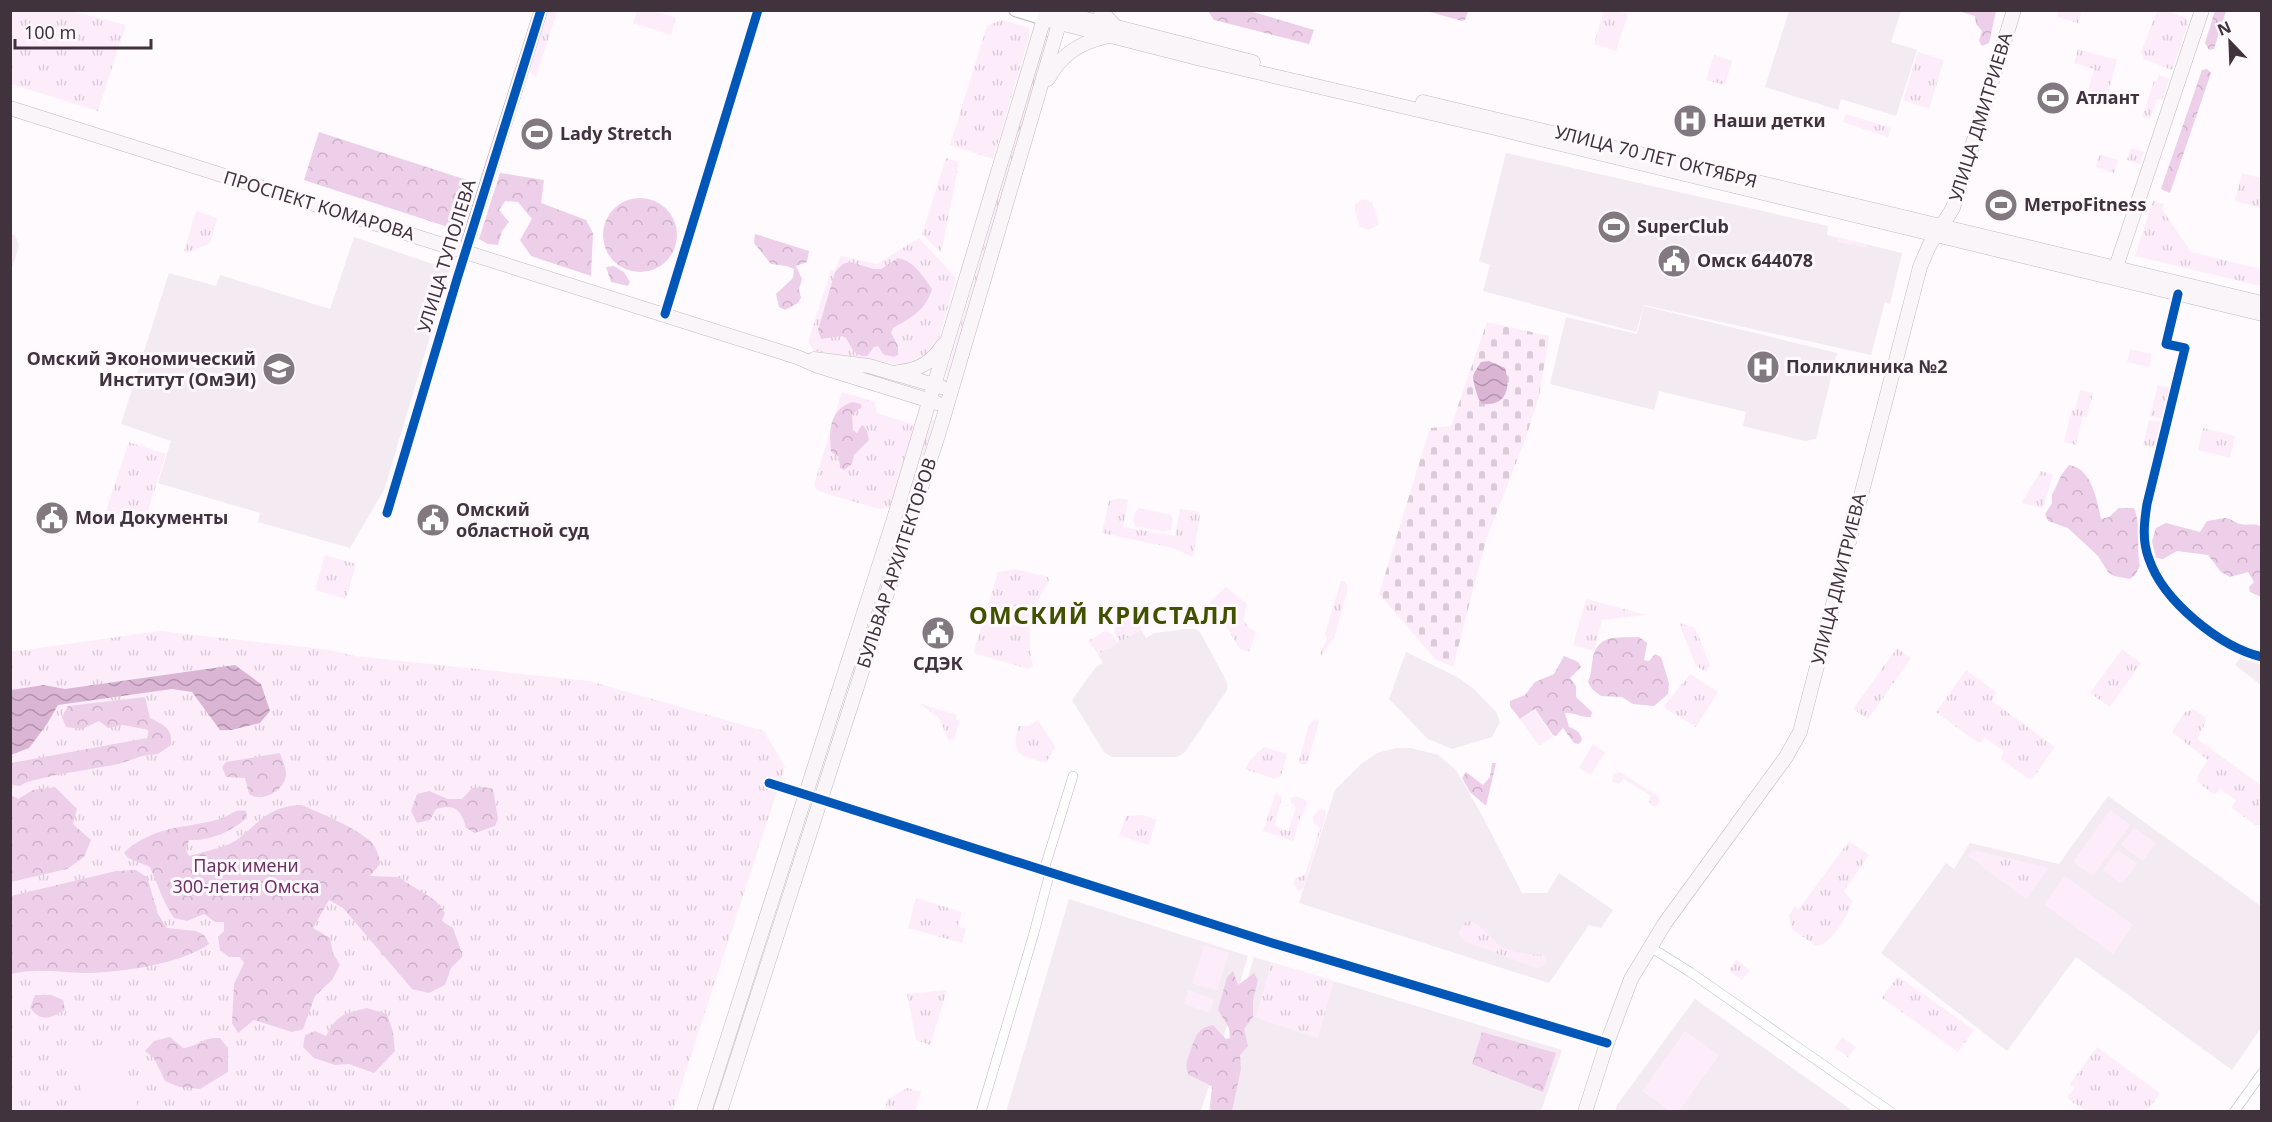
<svg xmlns="http://www.w3.org/2000/svg" width="2272" height="1122" font-family="'Noto Sans',sans-serif">
  <defs>
    <pattern id="grass-tufts" width="24" height="20" patternUnits="userSpaceOnUse" patternTransform="scale(1.5)"><rect width="24" height="20" fill="#fdedfa"/><path d="M3 7l-1-3M5 7V3M7 7l1-3M15 17l-1-3M17 17v-4M19 17l1-3" fill="none" stroke="#daccd7"/></pattern>
    <pattern id="forest-crowns" width="20" height="18" patternUnits="userSpaceOnUse" patternTransform="scale(1.5)"><rect width="20" height="18" fill="#eecfe9"/><path d="M2 6a3 3 0 1 1 6 0M12 15a3 3 0 1 1 6 0" fill="none" stroke="#cdb2c9"/></pattern>
    <pattern id="cemetery-stones" width="16" height="16" patternUnits="userSpaceOnUse" patternTransform="scale(1.5)"><rect width="16" height="16" fill="#fdedfa"/><path d="M2 7V4a2 2 0 0 1 4 0v3zM10 15v-3a2 2 0 0 1 4 0v3z" fill="#daccd7"/></pattern>
    <pattern id="water-waves" width="16" height="10" patternUnits="userSpaceOnUse" patternTransform="scale(1.5)"><rect width="16" height="10" fill="#dab5d4"/><path d="M0 5q4-4 8 0t8 0" fill="none" stroke="#b294ad"/></pattern>
  </defs>
  <rect width="100%" height="100%" fill="#fefafd"/>
  <path fill="#f4eaf2" d="M1789 11H1901L1891 42 1917 50 1896 116 1841 99 1838 110 1765 87Z
    M1506 153 1828 226 1827 235 1902 253 1890 304 1885 302 1871 355 1644 305 1636 332 1483 291 1490 265 1479 261Z
    M11 234 15 235 19 246 11 271Z
    M354 237 450 270 384 490 350 548 258 522 260 513 158 483 171 441 121 424 169 273 216 286 220 275 330 309Z
    M1644 306 1837 353 1816 439 1805 441 1743 426 1746 412 1659 391 1654 410 1550 384 1566 317 1637 334Z
    M1186 629H1196L1200 632 1227 682V690L1185 752 1181 755 1175 757H1112L1104 752 1072 700 1097 666 1103 663 1098 654 1141 630 1146 638 1155 633Z
    M1406 652 1457 677 1474 689 1496 712 1500 722 1492 737 1452 749 1428 739 1389 699Z
    M2240 658 2261 665V685L2235 665Z
    M1396 748H1411L1438 755 1456 770 1484 819 1522 893H1547L1559 873 1613 910 1601 928 1589 925 1549 983 1299 903 1335 790 1361 764 1377 753Z
    M2108 796 2261 906V1028L2232 1070 2076 957 2007 1051 1881 953 1946 863 1954 869 1970 843 2059 864Z
    M1069 899 1248 956 1201 1111 1006 1112Z
    M1254 957 1562 1050 1541 1111 1208 1112Z
    M1695 999 1853 1111 1615 1112 1617 1105Z"/>
  <path fill="url(#grass-tufts)" d="M11 10 72 11 126 25 98 111 11 84Z
    M548 11 557 12 536 77 529 71 530 65Z
    M1604 11H1616L1628 14 1616 51 1594 44Z
    M2059 11H2082L2078 23 2057 17Z
    M2157 11H2169L2186 18 2188 22 2172 70 2144 59 2141 52Z
    M1001 20 1029 28V37L993 159 950 145 987 26Z
    M1046 35 1048 36 947 383 944 382Z
    M2078 49 2117 60 2107 96 2091 104 2085 102 2094 69 2074 63Z
    M1918 52 1944 60 1929 109 1903 100Z
    M1714 55 1732 61 1725 85 1706 80Z
    M2159 75 2169 79 2162 100 2157 99 2150 119 2142 117 2154 81 2156 82Z
    M1846 114 1891 128 1888 137 1843 122Z
    M2131 148 2144 152 2140 164 2127 160Z
    M2100 154 2118 160 2114 173 2096 167Z
    M946 158 959 162 941 253 922 234Z
    M2242 173 2261 178V208L2235 201Z
    M2153 201 2164 204 2162 209 2191 252 2261 269V286L2135 256Z
    M196 211 217 218 210 243 188 253 184 251Z
    M1838 237 1867 245 1868 248 1837 242Z
    M919 238 956 278 939 338 934 349 920 360 905 365 814 351 808 342 831 270 834 271 841 256 877 264Z
    M2158 385 2169 387 2162 419 2150 416Z
    M2080 390 2093 393 2087 417 2083 416 2076 445 2064 442 2072 410H2075Z
    M842 392 875 402 877 413 918 426 894 502 888 508 879 509 824 493 817 490 814 485Z
    M931 419 936 421 855 675 851 674Z
    M2149 420 2161 422 2154 448 2143 445Z
    M2203 428 2235 436 2230 458 2198 450Z
    M129 442 166 454 144 523 106 511Z
    M2041 471 2053 475 2043 508 2021 503Z
    M1119 498 1128 500 1123 527 1175 536 1180 509 1197 511 1200 515 1193 557 1173 548 1102 533 1109 501Z
    M325 555 356 564 346 599 315 590Z
    M1015 569 1048 577 1049 581C1031 610 1025 632 1033 666L1028 669 976 654 974 651 998 572Z
    M1341 581H1345L1348 588 1334 638 1322 655 1320 654 1327 639 1325 634Z
    M1226 587 1247 604 1243 620 1248 627 1256 632 1249 652 1240 649 1223 621 1214 620 1206 606Z
    M1586 599 1646 615 1602 620 1594 651 1573 645Z
    M1135 615 1141 625V630L1098 654 1088 641 1105 631 1111 633 1117 642 1119 640 1114 632 1116 625Z
    M1679 623 1695 628 1710 665 1706 672 1696 666Z
    M160 631 330 650 354 656 589 681 764 731 785 767 673 1111H11L10 652Z
    M1897 648 1911 658 1868 719 1853 709Z
    M2122 649 2141 663 2110 707 2090 693Z
    M1966 670 1996 692 1992 701 2055 747 2033 778 2029 779 2002 760 2001 758 2004 751 1985 738 1981 742 1978 743 1936 712Z
    M1690 674 1718 692 1696 727 1663 707Z
    M919 703 957 715 956 720 960 721 954 739 948 740 940 719Z
    M2193 709 2205 717 2206 721 2197 739 2261 785 2260 825H2255L2233 809 2232 806 2236 800 2220 789 2216 794H2213L2197 781 2198 775 2208 760 2173 733V730L2185 712Z
    M1315 719 1319 721 1307 764H1300L1299 760 1309 725Z
    M1038 720 1055 747 1046 763C1020 755 1011 756 1018 726H1028Z
    M1264 747 1287 754 1281 776 1274 779 1245 769 1250 760Z
    M1620 772 1659 797 1660 801 1656 807 1651 805 1649 801 1651 796 1624 779 1619 784 1612 781 1614 774Z
    M1276 792 1282 798 1274 826 1288 831 1296 807 1291 803V798L1296 796 1307 801 1305 811 1300 818 1293 841 1263 831Z
    M1321 809 1326 812V815L1303 889 1298 891 1293 883 1296 878 1305 875 1320 828 1314 823 1313 816Z
    M1143 815 1156 820 1149 845 1119 836 1126 816Z
    M1849 841 1869 855 1844 891 1852 901C1850 914 1829 947 1816 946L1792 929 1789 915 1795 906 1799 909Z
    M1973 850 2049 868 2026 899 1968 856Z
    M916 898 962 912 958 926 966 929 962 943 908 928Z
    M1469 921C1482 923 1491 940 1502 947 1516 954 1530 954 1544 955L1547 960 1543 967 1536 968 1466 942 1460 937 1459 932 1464 923Z
    M1736 960 1750 970 1742 980 1729 971Z
    M1271 962 1334 981 1318 1038 1256 1018Z
    M1898 976 1974 1030 1958 1052 1882 998Z
    M947 990 930 1045 916 1040 907 994Z
    M1842 1037 1856 1047 1848 1057 1835 1048Z
    M2097 1047 2160 1093 2147 1111H2086L2067 1098 2074 1088 2070 1084Z
    M907 1088 921 1092 915 1111H897L885 1108 887 1100Z"/>
  <path fill="url(#forest-crowns)" d="M1208 11H1250L1314 30 1309 44 1214 20Z
    M1427 11H1468L1465 20 1462 21Z
    M1958 11H1996L1989 43 1982 46 1979 41 1982 31 1976 24 1975 16Z
    M2215 11H2226L2214 49 2209 50 2205 43Z
    M2207 69 2211 73 2170 193 2161 189 2202 70Z
    M319 132 473 182 457 230 304 180Z
    M500 173 544 180 541 203 586 220 593 233 591 276 531 256 520 240 532 219 518 202 505 201 499 210 509 222 502 231 498 245 488 244 479 239Z
    M603 235a37 37 0 1 1 74 0a37 37 0 1 1-74 0Z
    M755 234 809 251 807 262 796 266 802 279 799 289 801 298 798 303 785 310 779 307 776 294 793 278 794 269 787 266 771 264 754 243Z
    M898 258C914 261 923 276 932 289 926 310 911 318 893 328L891 333 898 346V355L894 357 883 354 878 346 874 347 867 356C854 357 852 348 846 338L841 336 821 339 818 330 835 272 843 264 850 262 874 269H881Z
    M614 266 624 272 630 282 628 286 611 282 606 267Z
    M852 402 861 404 862 407 852 415 853 430 857 433 860 427 863 425 867 431 869 440 854 455 852 464 844 470 840 468 839 457 831 452C829 431 829 410 852 402Z
    M2069 465C2092 468 2097 501 2101 519L2109 517 2119 508H2134C2141 524 2136 548 2140 566L2135 575 2130 579 2114 576 2108 572 2098 556 2068 528 2048 521 2045 514 2052 503V495L2062 474Z
    M2225 518C2232 519 2234 522 2240 524 2247 526 2252 523 2261 526V597L2250 592 2249 587 2254 582 2248 572 2230 577 2221 572 2208 555 2177 551 2163 559 2156 558 2152 541 2156 528 2166 523 2200 532 2207 521Z
    M1639 637 1647 643 1644 660 1649 661 1655 654 1661 657 1669 683 1668 694 1654 706 1633 704 1622 697 1601 696 1592 689 1588 682C1591 675 1591 671 1592 663 1596 633 1615 638 1639 637Z
    M1564 656 1578 662 1581 667 1570 678 1576 686V697L1592 712 1591 717C1581 718 1575 712 1565 713L1569 727C1577 730 1580 732 1582 740L1579 744 1574 743 1563 728 1556 736 1553 735 1535 709 1520 719 1510 706V701L1525 695 1535 682 1554 674Z
    M145 697 150 718C164 725 173 729 171 745L158 754 142 756 119 764 56 775 27 782 20 786 11 785V763L147 738 149 730 123 725 108 728 99 721 82 729 66 727 62 717 68 706Z
    M280 753C282 760 287 770 286 776 283 792 261 803 249 794L245 778 226 777 222 767 226 762Z
    M1492 763H1496L1486 806 1470 792 1462 778 1466 772 1483 785 1490 777Z
    M55 787 77 809 73 824 91 840 84 857 67 869 11 882V795L18 799 33 790Z
    M484 787 493 789 498 819 495 826 475 833 466 828C462 810 454 803 436 809L430 820 417 823 411 811 417 794 429 791 448 799H462L472 788Z
    M302 805C322 814 350 825 368 839 376 845 379 855 380 864L370 876 398 877 436 901 445 913 442 921 453 928 463 956 451 968 445 985 429 993 412 989 343 908 329 900 313 928 330 938 333 953 340 965 332 980 315 996 303 1029 292 1032 254 1020 238 1033 232 1023 234 984 244 963 240 957H229L220 950 218 937 224 931V922H215L204 914 187 921 174 918 165 903 150 867 128 858 124 853C130 845 146 837 156 833 176 826 199 825 220 819 232 815 233 809 246 811L247 818C230 832 211 841 189 840L186 850 189 856C202 852 228 847 238 839 261 821 269 806 302 805Z
    M136 870 147 877 158 914 167 928 196 931 204 935 209 944C182 964 119 973 84 973 59 972 36 968 11 974V896L116 871Z
    M1233 971 1238 985 1254 973 1258 980 1253 1000V1017L1244 1029 1248 1046 1240 1055 1241 1069 1232 1111H1212L1210 1107 1212 1086 1189 1075C1184 1065 1187 1062 1190 1052 1195 1039 1196 1028 1213 1025L1226 1039 1230 1038 1229 1028 1218 1010 1227 977Z
    M35 995H51L63 1000 65 1010C50 1018 42 1023 30 1008Z
    M367 1008 387 1014 393 1032 395 1051 374 1073 349 1064 335 1065 314 1058 303 1047 305 1035 315 1031 326 1036C337 1014 344 1014 367 1008Z
    M1482 1032 1556 1053 1543 1092 1472 1064Z
    M170 1037 183 1048C199 1046 202 1037 220 1038L228 1048V1072L200 1089 179 1087 165 1081 154 1058 145 1051 154 1041Z"/>
  <path fill="url(#cemetery-stones)" d="M1487 322 1549 336 1539 396 1526 437 1486 540 1453 667 1435 659 1379 594 1430 428 1451 426Z"/>
  <path fill="#fdedfa" d="M637 11H654L676 18 671 35 633 23Z
    M1363 199 1372 202 1378 219V225L1369 230 1360 227 1355 211V204Z
    M2130 349 2152 354 2149 367 2127 362Z
    M1139 508 1171 515 1173 519 1171 530 1165 532 1136 526 1133 522 1135 513Z
    M1535 710 1553 737 1539 746 1520 719Z
    M1593 744 1605 752 1591 775 1579 768Z
    M2110 810 2130 825 2093 876 2073 862Z
    M2134 828 2156 843 2143 861 2121 845Z
    M2118 850 2137 864 2122 884 2103 870Z
    M2065 876 2133 925 2113 954 2044 904Z
    M1204 945 1229 953 1217 991 1192 983Z
    M1188 990 1214 999 1210 1013 1184 1004Z
    M1685 1031 1719 1055 1679 1111H1670L1642 1091Z
    M117 1040 139 1111H88L70 1055Z"/>
  <path fill="url(#water-waves)" d="M1489 361 1505 368C1511 387 1507 406 1483 404 1478 399 1478 397 1476 391 1472 374 1471 378 1481 362Z
    M235 665 261 684 270 711 260 723 231 730H220L192 692 172 689 58 705 47 724 29 748 11 755V690L44 685 65 689Z"/>
  <g fill="none" stroke-linecap="round" stroke-linejoin="round">
    <g stroke="#c2bac0" stroke-width="10">
      <path id="minor" d="M2178 294 2166 344 2185 348 2147 504C2144 523 2142 541 2149 559 2163 601 2220 647 2262 657
        M665 314 758 10
        M387 513 465 251
        M769 783 1269 942 1607 1043
        M1044 870 1073 776
        M1650 947 1690 972 1891 1112
        M981 1112 1034 933 1050 872
        M2234 1112 2262 1073"/>
    </g>
    <g stroke="#c2bac0" stroke-width="14">
      <path id="tertiary" d="M1015 10 1044 19
        M465 251 541 10"/>
    </g>
    <g stroke="#c2bac0" stroke-width="15">
      <path id="secondary" d="M1051 10 1253 62
        M1100 10 1115 26
        M1044 19 1201 59 1495 128 2262 314
        M1048 79C1061 55 1079 43 1105 37
        M1423 102 2262 303
        M10 108 797 357 818 366 937 403
        M2116 267 2202 10
        M814 359 869 366 941 387
        M898 372C918 370 932 363 943 345
        M704 1112 893 522 1046 12
        M720 1112 940 429 1061 17
        M1585 1112 1607 1043 1631 979 1665 923 1786 757 1800 732 1920 267 1929 246 1953 208 2014 10"/>
    </g>
    <use href="#minor" stroke="#fffeff" stroke-width="9"/>
    <use href="#tertiary" stroke="#fffeff" stroke-width="12"/>
    <use href="#secondary" stroke="#f9f5f8" stroke-width="14"/>
    <g stroke="#fff9fe" stroke-width="13">
      <path id="cycleway" d="M2178 294 2166 344 2185 348 2147 504C2144 523 2142 541 2149 559 2163 601 2220 647 2262 657
        M665 314 758 10
        M387 513 457 279 541 10
        M769 783 1269 942 1607 1043"/>
    </g>
    <use href="#cycleway" stroke="#0057b8" stroke-width="9"/>
  </g>
  <defs>
    <g id="stadium-disc" transform="scale(1.725)"><circle r="9.5" fill="#827980" stroke="#fff9fe"/><path d="M0-5a6.5 5 0 1 0 0 10a6.5 5 0 1 0 0-10ZM-3.5-1.8h7v3.6h-7Z" fill="#fff"/></g>
    <g id="hospital-disc" transform="scale(1.725)"><circle r="9.5" fill="#827980" stroke="#fff9fe"/><path d="M-5-5h3v3.5h4V-5h3V5h-3V1.5h-4V5h-3Z" fill="#fff"/></g>
    <g id="civic-disc" transform="scale(1.725)"><circle r="9.5" fill="#827980" stroke="#fff9fe"/><path d="M-.6-6.5H3V-4.5H.6V-3L4-1V1h2V6H-6V1h2V-1L-.6-3ZM-1.2 2.5V6h2.4V2.5Z" fill="#fff"/></g>
    <g id="university-disc" transform="scale(1.725)"><circle r="9.5" fill="#827980" stroke="#fff9fe"/><path d="M0-5L7-2L0 1L-7-2ZM-4 1L0 2.5L4 1V4Q0 6-4 4Z" fill="#fff"/></g>
  </defs>
  <g fill-rule="evenodd">
    <use href="#stadium-disc" x="2053" y="98"/>
    <use href="#hospital-disc" x="1690" y="121"/>
    <use href="#stadium-disc" x="537" y="134"/>
    <use href="#stadium-disc" x="2001" y="205"/>
    <use href="#stadium-disc" x="1614" y="227"/>
    <use href="#civic-disc" x="1674" y="261"/>
    <use href="#hospital-disc" x="1763" y="367"/>
    <use href="#university-disc" x="279" y="369"/>
    <use href="#civic-disc" x="52" y="518"/>
    <use href="#civic-disc" x="433" y="520"/>
    <use href="#civic-disc" x="938" y="633"/>
  </g>
  <g text-anchor="middle" stroke-width="6" stroke-linejoin="round" paint-order="stroke">
    <g font-size="18" font-weight="bold" fill="#40333d" stroke="#fff9fe" text-anchor="start">
      <text x="2076" y="104">Атлант</text>
      <text x="1713" y="127">Наши детки</text>
      <text x="560" y="140">Lady Stretch</text>
      <text x="2024" y="211">МетроFitness</text>
      <text x="1637" y="233">SuperClub</text>
      <text x="1697" y="267">Омск 644078</text>
      <text x="256" y="365" text-anchor="end">Омский Экономический<tspan x="256" dy="21">Институт (ОмЭИ)</tspan></text>
      <text x="1786" y="373">Поликлиника №2</text>
      <text x="456" y="516">Омский<tspan x="456" dy="21">областной суд</tspan></text>
      <text x="75" y="524">Мои Документы</text>
      <text x="938" y="670" text-anchor="middle">СДЭК</text>
    </g>
    <g font-size="18" fill="#40333d" stroke="#fff9fe">
      <text transform="translate(1981 117) rotate(-73)" y="6">УЛИЦА ДМИТРИЕВА</text>
      <text transform="translate(1656 157) rotate(14)" y="6">УЛИЦА 70 ЛЕТ ОКТЯБРЯ</text>
      <text transform="translate(319 206) rotate(17)" y="6">ПРОСПЕКТ КОМАРОВА</text>
      <text transform="translate(447 256) rotate(-73)" y="6">УЛИЦА ТУПОЛЕВА</text>
      <text transform="translate(897 563) rotate(-72)" y="6">БУЛЬВАР АРХИТЕКТОРОВ</text>
      <text transform="translate(1839 579) rotate(-76)" y="6">УЛИЦА ДМИТРИЕВА</text>
    </g>
    <g font-size="18" fill="#6f3167" stroke="#fff9fe">
      <text x="246" y="872">Парк имени<tspan x="246" dy="21">300-летия Омска</tspan></text>
    </g>
    <g font-size="24" font-weight="bold" letter-spacing="1.5" fill="#405100" stroke="#fff9fe">
      <text x="1104" y="624">ОМСКИЙ КРИСТАЛЛ</text>
    </g>
  </g>
  <rect width="2272" height="1122" fill="none" stroke="#40333d" stroke-width="24"/>
  <g transform="translate(2230 42) rotate(337)" stroke="#fff9fe" stroke-width="4.5" paint-order="stroke">
  <path d="M0-4.5L10 22L0 15L-10 22Z" fill="#40333d"/>
  <text y="-9" font-size="16" font-weight="bold" text-anchor="middle" fill="#40333d">N</text>
  </g>
  <path d="M15 39v9h136v-9" fill="none" stroke="#40333d" stroke-width="3"/>
  <text x="24" y="39" font-size="18" fill="#40333d" stroke="#fff9fe" stroke-width="4.5" paint-order="stroke">100 m</text>
</svg>
